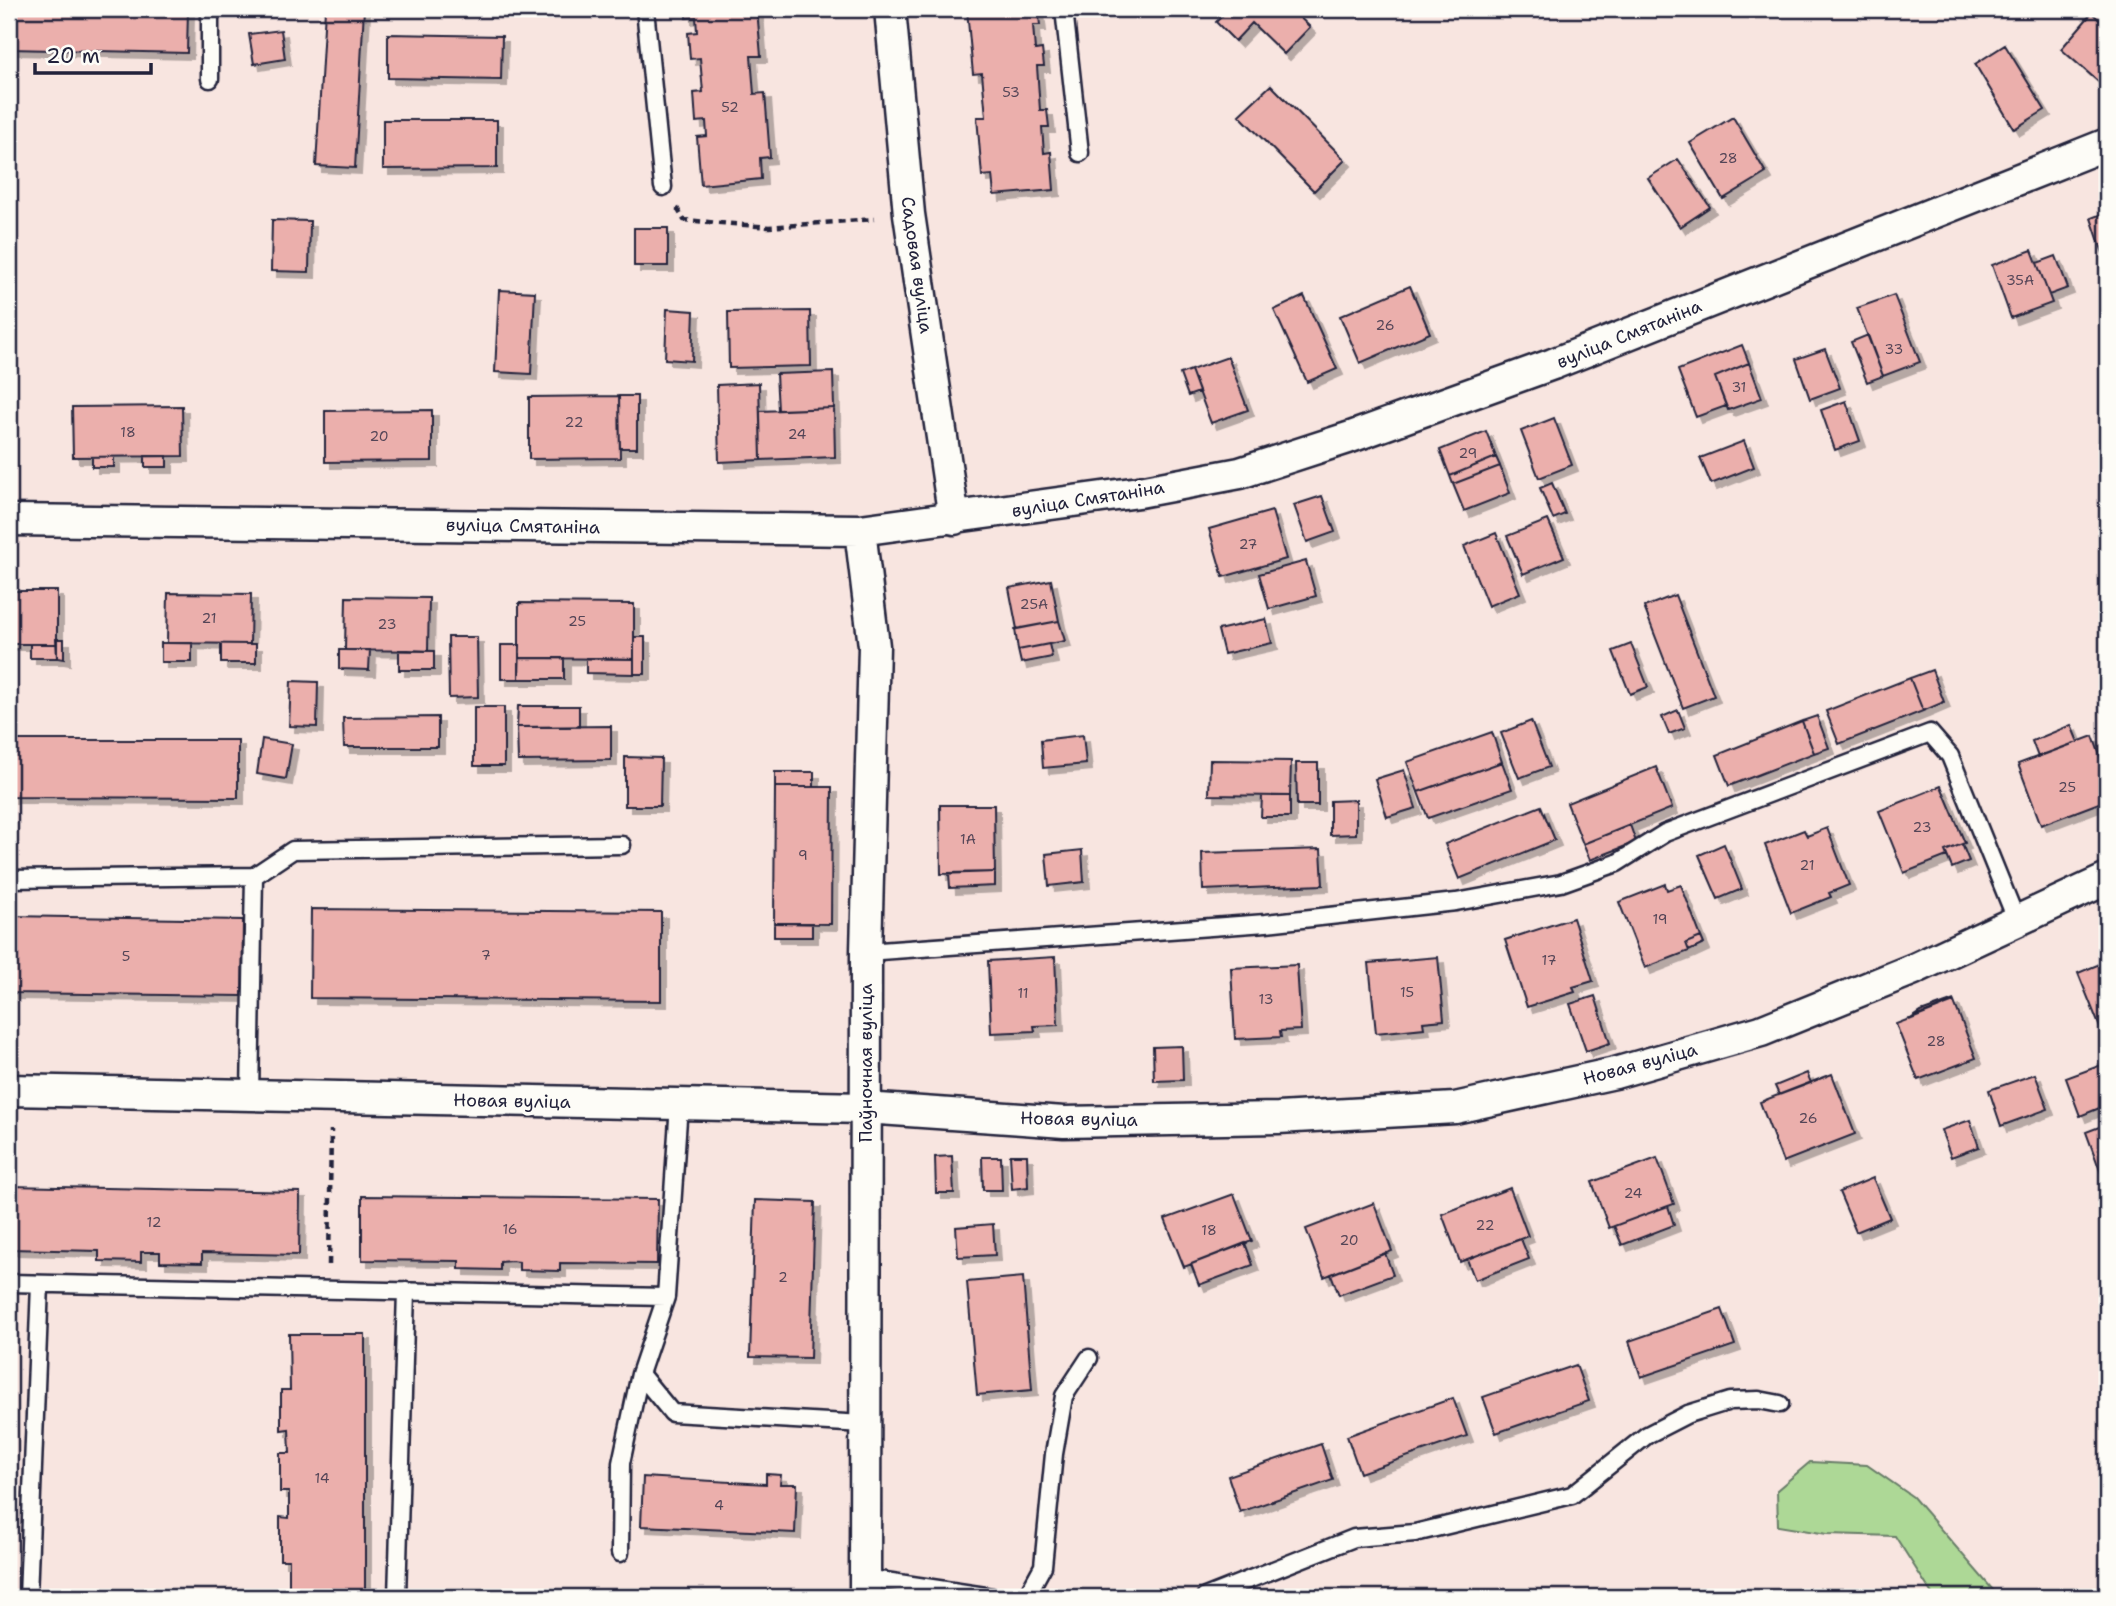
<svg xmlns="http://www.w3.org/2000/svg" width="2116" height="1606" font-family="'Shantell Sans',sans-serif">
  <defs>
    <filter id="shadow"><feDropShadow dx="6" dy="6" stdDeviation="0" flood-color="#0004"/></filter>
  </defs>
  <rect width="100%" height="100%" fill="#f8e5e0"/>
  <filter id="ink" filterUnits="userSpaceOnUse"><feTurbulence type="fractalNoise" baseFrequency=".0143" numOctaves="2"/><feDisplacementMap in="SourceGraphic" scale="14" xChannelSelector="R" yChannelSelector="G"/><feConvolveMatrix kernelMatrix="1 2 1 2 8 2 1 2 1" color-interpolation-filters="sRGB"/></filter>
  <g filter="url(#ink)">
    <path fill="#add896" stroke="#687d68" stroke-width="2" d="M1810 1462 1867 1465 1913 1497 1999 1597H1934L1895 1536 1827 1534 1778 1526 1777 1490Z"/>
    <path fill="#ebafac" stroke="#22223b" stroke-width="2" filter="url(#shadow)" d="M9 9H188L187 53 9 49Z
      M325 9H364L355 168 316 166Z
      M686 9H757L761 56H751L754 94 765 93 770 157 760 158 761 179 701 185 697 137 707 136 706 121 696 122 694 93 703 92 700 58 690 59 688 33 697 32 696 17 686 18Z
      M976 9H1038L1040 25H1033L1035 50 1042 49 1044 66H1037L1040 110H1047L1049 127H1042L1044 153 1051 152 1054 190 994 195 992 175 982 176 977 117H986L982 73 973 74 967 10Z
      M1229 9H1291L1310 27 1284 54 1252 23 1235 41 1216 22Z
      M2092 13 2107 27V76L2101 84 2061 49Z
      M281 30 285 59 254 64 249 34Z
      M388 34 502 36 501 80 388 78Z
      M2005 45 2045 110 2014 129 1975 64Z
      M1271 85 1345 160 1314 191 1239 115Z
      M1733 117 1766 173 1723 199 1690 143Z
      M383 120H497V168L383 169Z
      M1678 159 1710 207 1680 227 1648 178Z
      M2107 212V265L2091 218Z
      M272 220 310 221 309 272 271 271Z
      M634 228H668V266H634Z
      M2032 250 2052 303 2011 318 1992 265Z
      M2056 256 2068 288 2049 295 2037 263Z
      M1410 286 1430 333 1360 363 1340 316Z
      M499 290 535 292 531 374 495 372Z
      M1894 295 1920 362 1883 376 1857 308Z
      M1304 296 1337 369 1307 382 1274 310Z
      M667 309 694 311 692 361 665 359Z
      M810 311 811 366 729 368 728 312Z
      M1868 335 1883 376 1867 382 1851 342Z
      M1742 345 1749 363 1715 377 1726 406 1696 417 1678 370Z
      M1825 349 1840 388 1810 399 1796 359Z
      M1228 357 1248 410 1211 423 1191 370Z
      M1749 363 1762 398 1728 410 1715 377Z
      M1191 370 1199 392 1188 396 1180 374Z
      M833 372 834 408 778 410 776 374Z
      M759 383 761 460 719 462 717 385Z
      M619 396 620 458 529 459V397Z
      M619 396H637V448H620Z
      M1846 401 1860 441 1835 450 1821 410Z
      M182 406 183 456 73 457 72 407Z
      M834 408 835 457 761 460 760 411Z
      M432 410V461L325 462V411Z
      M1554 418 1572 465 1539 478 1521 431Z
      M1486 431 1496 457 1450 476 1440 450Z
      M1744 441 1754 467 1711 484 1700 458Z
      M145 456H167V467H145Z
      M92 457H114V467H92Z
      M1496 457 1500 466 1453 484 1450 476Z
      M1500 466 1510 493 1464 511 1453 484Z
      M1552 483 1565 514 1553 519 1540 488Z
      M1322 496 1335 532 1307 542 1294 505Z
      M1272 511 1286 559 1223 577 1209 529Z
      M1548 520 1564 557 1523 574 1507 536Z
      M1496 533 1520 593 1488 606 1464 546Z
      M1306 561 1316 596 1269 609 1259 574Z
      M1051 580 1059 621 1017 629 1009 588Z
      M9 591H57V644H9Z
      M168 593 251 594 250 644 167 643Z
      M1675 595 1714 696 1683 708 1644 607Z
      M346 597 429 598 428 651 345 650Z
      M519 603 634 604V659L519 658Z
      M1266 619 1272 643 1224 654 1218 630Z
      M1059 621 1065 641 1018 650 1015 629Z
      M448 637H477L478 697 449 698Z
      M634 637H645V674H634Z
      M56 639H64V659L57 658Z
      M161 643H192V662H161Z
      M30 644H57V658H30Z
      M221 644H256V663H221Z
      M1049 644 1052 657 1021 663 1018 650Z
      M1631 644 1648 687 1630 694 1613 651Z
      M501 645H520L519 679H501Z
      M339 650H370L369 670 339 669Z
      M399 650 434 651V670H399Z
      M519 658H564V679H519Z
      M586 658 634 659V674L586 673Z
      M1932 670 1944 702 1923 711 1910 678Z
      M1910 678 1923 711 1839 744 1826 711Z
      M291 681 318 682 317 727 289 726Z
      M518 706H579V727H517Z
      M474 707H504V766H474Z
      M1678 710 1685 728 1669 734 1662 717Z
      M1817 716 1829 748 1814 753 1802 721Z
      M438 717V747H344L343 718Z
      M1531 721 1549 767 1519 778 1501 733Z
      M1802 721 1814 753 1729 786 1717 755Z
      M2071 725 2078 742 2038 757 2032 741Z
      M611 726V760L518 761 517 727Z
      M1492 732 1502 762 1418 792 1407 762Z
      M1083 735 1086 764 1043 768 1041 740Z
      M2093 736 2107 775V800L2041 825 2018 764Z
      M262 739 292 744 286 779 257 774Z
      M10 740H238V798L10 797Z
      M625 757 661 758 660 806H625Z
      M1210 760 1291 761 1290 796 1209 795Z
      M1502 762 1512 789 1428 818 1418 792Z
      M1296 763H1318V805H1297Z
      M1656 767 1672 808 1583 844 1567 803Z
      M1404 770 1416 808 1387 817 1375 779Z
      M775 772H814V787H775Z
      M1941 786 1965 843 1945 851 1947 856 1904 873 1879 811Z
      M775 787H832L831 924 774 923Z
      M1262 796H1290V817H1261Z
      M1356 800V834L1330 835V801Z
      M940 805H994L995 872 941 874Z
      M1541 806 1555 840 1459 879 1445 844Z
      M1630 825 1636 842 1590 860 1583 844Z
      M1827 828 1849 885 1829 893 1831 897 1791 913 1765 845 1804 830 1807 836Z
      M1724 844 1742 889 1718 899 1699 855Z
      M1962 844 1969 861 1952 868 1945 851Z
      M1321 849 1323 885 1203 890 1202 853Z
      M1082 850 1084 882 1049 886 1046 854Z
      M995 872V886L950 888 949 873Z
      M1665 884 1667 890 1681 885 1701 937 1686 943 1689 951 1645 968 1619 902Z
      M311 909 661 912V1001L310 998Z
      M9 916 243 920 242 996 9 993Z
      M1573 918 1593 981 1573 987 1575 992 1527 1007 1505 940Z
      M774 923H812V937H774Z
      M1701 937 1704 944 1689 951 1686 943Z
      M1055 957 1058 1025 1034 1026 1035 1031 991 1033 988 961Z
      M1438 957 1444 1020 1423 1022 1424 1028 1376 1033 1369 963Z
      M2107 961V1028L2101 1030 2078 973Z
      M1297 965 1301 1030 1280 1031 1281 1037 1235 1039 1231 968Z
      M1595 996 1610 1043 1586 1051 1570 1004Z
      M1954 1000 1942 1007 1909 1020 1921 1012Z
      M1954 1002 1976 1058 1918 1080 1896 1024Z
      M1182 1046 1183 1080 1154 1081 1153 1047Z
      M2107 1063V1105L2080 1116 2066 1078Z
      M1807 1073 1811 1083 1779 1095 1775 1086Z
      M1832 1074 1855 1134 1783 1162 1760 1102Z
      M2035 1074 2048 1109 2001 1126 1989 1090Z
      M1970 1120 1979 1147 1951 1157 1941 1130Z
      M2107 1124V1174L2102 1176 2086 1132Z
      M1010 1155H1027L1028 1187 1012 1189Z
      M952 1156 954 1193H936L935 1157Z
      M982 1157H1001L1002 1190H983Z
      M1657 1158 1674 1204 1609 1228 1592 1182Z
      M1873 1178 1890 1218 1856 1232 1839 1192Z
      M9 1186 300 1192 299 1255 202 1253V1263L160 1262V1252H141V1262L99 1261V1251L9 1249Z
      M1510 1188 1528 1236 1460 1262 1442 1214Z
      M1234 1194 1252 1241 1184 1267 1165 1219Z
      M362 1196 658 1199 657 1264 560 1263V1271L519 1270V1262L511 1261 500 1262V1270L459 1269V1261L362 1260Z
      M755 1200 815 1202 810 1358 750 1357Z
      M1374 1203 1392 1251 1324 1277 1306 1229Z
      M1668 1206 1674 1225 1622 1245 1614 1226Z
      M993 1224 995 1255 958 1257 956 1227Z
      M1521 1239 1529 1259 1475 1280 1467 1259Z
      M1245 1243 1253 1265 1199 1285 1191 1264Z
      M1385 1253 1393 1275 1339 1295 1331 1274Z
      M1023 1277 1032 1390 977 1395 967 1282Z
      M1722 1309 1735 1345 1641 1377 1629 1341Z
      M289 1334H365V1597H289V1560H280V1517L289 1518V1492H280V1453H290L289 1429 281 1430V1390H290Z
      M1576 1365 1589 1401 1496 1433 1483 1397Z
      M1453 1398 1467 1436 1360 1473 1347 1436Z
      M1321 1444 1333 1480 1240 1512 1228 1476Z
      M766 1474 781 1475 780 1484H797L795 1533 641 1526 643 1477 766 1484Z
      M511 1592V1597H451V1594Z"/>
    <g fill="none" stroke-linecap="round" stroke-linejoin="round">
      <g stroke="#22223b" stroke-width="21">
        <path id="lane" d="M210 9V79
          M645 9 663 187
          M1064 9 1080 153
          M9 879 254 876 293 850 622 845
          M866 952 1266 923 1456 902 1561 883 1617 863 1665 833 1930 733 1950 756 2016 919
          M250 1095 254 876
          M9 1283 666 1297
          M640 1374 672 1413 864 1424
          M620 1553 621 1463 640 1374 666 1297 679 1104
          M865 1578 992 1597
          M28 1597 40 1284
          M397 1597 406 1291
          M1026 1597 1043 1566 1054 1454 1064 1396 1089 1358
          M1205 1597 1354 1538 1415 1533 1572 1495 1647 1435 1688 1414 1730 1401 1759 1400 1780 1404"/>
      </g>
      <g stroke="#22223b" stroke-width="35">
        <path id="street" d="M890 9 909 214 954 519
          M9 520 860 530 1139 492 1240 473 1348 438 1553 364 2107 144
          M860 530 874 646 866 952 865 1597
          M9 1090 865 1108 1064 1122 1278 1118 1455 1108 1615 1073 1761 1031 1914 969 2107 879"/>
      </g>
      <path stroke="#22223b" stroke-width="4.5" stroke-dasharray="7 5" stroke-linecap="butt" d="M677 208 684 220 769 227 874 219
        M329 1265 331 1130"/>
      <use href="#lane" stroke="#fdfcf7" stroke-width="16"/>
      <use href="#street" stroke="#fdfcf7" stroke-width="30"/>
    </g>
  </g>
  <g text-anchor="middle" stroke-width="7" stroke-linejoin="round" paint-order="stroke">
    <g font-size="14" fill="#544557">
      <text x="1011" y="97">53</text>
      <text x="730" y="112">52</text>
      <text x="1728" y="163">28</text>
      <text x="2020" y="285">35А</text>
      <text x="1385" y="330">26</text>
      <text x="1894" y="354">33</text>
      <text x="1739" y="392">31</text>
      <text x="574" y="427">22</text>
      <text x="128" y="437">18</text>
      <text x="797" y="439">24</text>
      <text x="379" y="441">20</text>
      <text x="1468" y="458">29</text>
      <text x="1248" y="549">27</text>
      <text x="1034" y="609">25А</text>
      <text x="209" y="623">21</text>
      <text x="577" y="626">25</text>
      <text x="387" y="629">23</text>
      <text x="2067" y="792">25</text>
      <text x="1922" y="832">23</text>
      <text x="968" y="844">1А</text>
      <text x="803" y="860">9</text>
      <text x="1807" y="870">21</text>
      <text x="1660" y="924">19</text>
      <text x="486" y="960">7</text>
      <text x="126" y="961">5</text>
      <text x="1549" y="965">17</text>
      <text x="1407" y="997">15</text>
      <text x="1023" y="998">11</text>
      <text x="1266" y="1004">13</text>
      <text x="1936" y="1046">28</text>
      <text x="1808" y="1123">26</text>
      <text x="1633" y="1198">24</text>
      <text x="154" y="1227">12</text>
      <text x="1485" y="1230">22</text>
      <text x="510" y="1234">16</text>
      <text x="1209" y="1235">18</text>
      <text x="1349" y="1245">20</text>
      <text x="783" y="1282">2</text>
      <text x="322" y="1483">14</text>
      <text x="719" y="1510">4</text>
    </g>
    <g font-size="18" fill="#22223b" stroke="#fdfcf7">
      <text transform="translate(917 265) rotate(82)" y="6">Садовая вуліца</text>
      <text transform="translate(1629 334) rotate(-22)" y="6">вуліца Смятаніна</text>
      <text transform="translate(1088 499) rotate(-9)" y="6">вуліца Смятаніна</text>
      <text transform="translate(523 526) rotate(1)" y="6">вуліца Смятаніна</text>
      <text transform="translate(866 1063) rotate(-90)" y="6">Паўночная вуліца</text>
      <text transform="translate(1640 1064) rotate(-15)" y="6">Новая вуліца</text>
      <text transform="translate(512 1101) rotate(1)" y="6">Новая вуліца</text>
      <text transform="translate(1079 1119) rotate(1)" y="6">Новая вуліца</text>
    </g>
  </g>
  <rect width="2116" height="1606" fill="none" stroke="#fdfcf7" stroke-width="35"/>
  <rect x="18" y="18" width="2081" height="1571" fill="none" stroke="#22223b" stroke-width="2.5" filter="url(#ink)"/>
  <path d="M35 63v10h116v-10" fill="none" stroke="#22223b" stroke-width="3.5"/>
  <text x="46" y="63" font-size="21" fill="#22223b" stroke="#fdfcf7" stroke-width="5" paint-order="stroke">20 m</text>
</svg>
